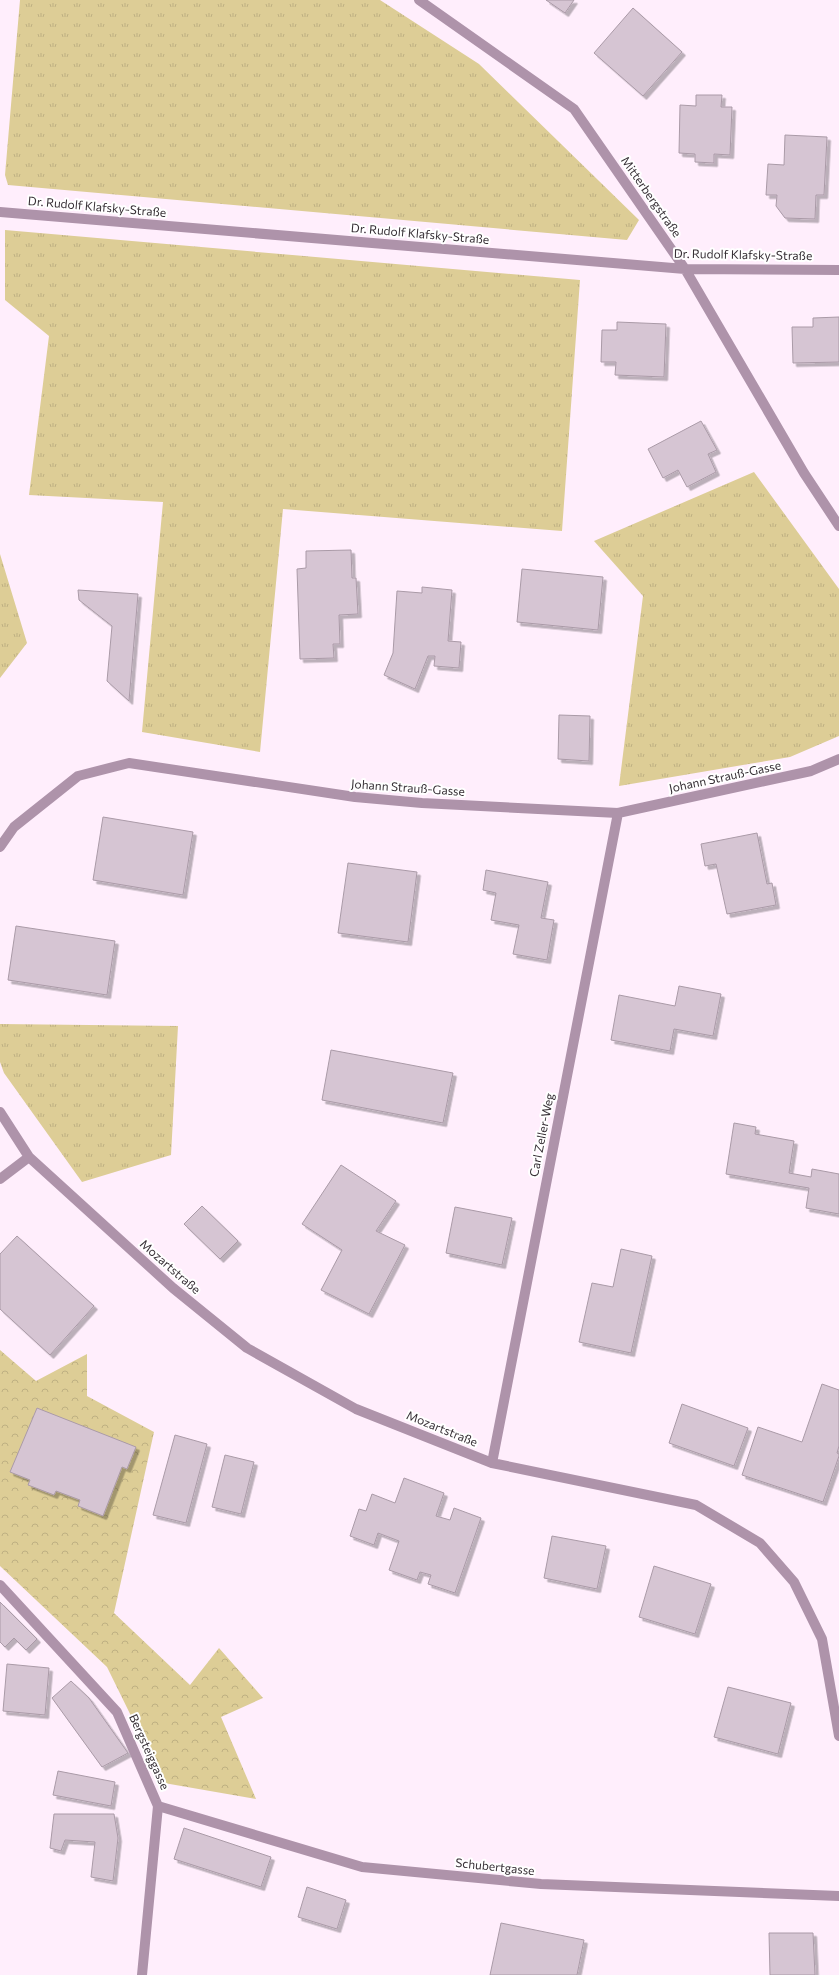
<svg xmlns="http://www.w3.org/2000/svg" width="839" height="1975" font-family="Commissioner,sans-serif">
  <defs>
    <pattern id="grass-tufts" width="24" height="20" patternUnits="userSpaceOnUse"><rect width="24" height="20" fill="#ddcd96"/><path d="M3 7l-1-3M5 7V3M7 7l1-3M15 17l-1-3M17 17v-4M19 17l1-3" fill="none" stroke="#beb082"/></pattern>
    <pattern id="forest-crowns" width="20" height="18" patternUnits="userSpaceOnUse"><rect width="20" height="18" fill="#ddcd96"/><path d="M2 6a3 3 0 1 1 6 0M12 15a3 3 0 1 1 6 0" fill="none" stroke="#beb082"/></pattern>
    <filter id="shadow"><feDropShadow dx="3.5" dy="3.5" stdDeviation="0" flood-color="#0004"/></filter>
  </defs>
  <rect width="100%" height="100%" fill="#ffeefc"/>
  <path fill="url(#grass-tufts)" d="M20 0H380L479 64 639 220 627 240 8 185 5 175Z
    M5 230 580 280 562 531 283 509 260 752 142 732 163 502 29 495 49 336 5 300Z
    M754 472 839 589V736L790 757 619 786 643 596 594 541Z
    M0 554 27 643 0 678Z
    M0 1024 178 1026 171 1155 82 1182 4 1073 0 1062Z"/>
  <path fill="url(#forest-crowns)" d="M0 1350 36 1381 87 1354V1396L154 1432 114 1613 190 1685 219 1648 263 1698 221 1717 256 1799 164 1783 107 1667 0 1566Z"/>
  <path fill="#d6c5d3" stroke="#aa9aa7" filter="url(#shadow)" d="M546 0H574L565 13Z
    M633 8 682 52 643 96 594 53Z
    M696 95H722L721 107H732L730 155 714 154V163L695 162V154L679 153 680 105 696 106Z
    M785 135 827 137 824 195H816L815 219 785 218 776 206 777 195H766L768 164 784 165Z
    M839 317V362L793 363 792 327H813V318Z
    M617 322 666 324 664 377 615 375 616 362H601L602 330H617Z
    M701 421 717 450 708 454 716 472 687 487 678 470 663 478 648 449Z
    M351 550 352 578H356L358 614 339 615 340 644H333L334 658 300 659 297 569 306 568V551Z
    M522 569 603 577 598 630 517 622Z
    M422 587 452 590 448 641 461 642 459 668 434 666 435 656H428L415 689 384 675 393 653 397 591 422 593Z
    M78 590 138 594 129 701 107 681 112 626 79 600Z
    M559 715 590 716 589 761 558 759Z
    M103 817 193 832 183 895 93 880Z
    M757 833 767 884 772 883 776 905 727 914 716 864 705 866 701 844Z
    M348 863 417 872 408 942 338 933Z
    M486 870 548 882 541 918 554 920 547 960 513 954 519 925 491 920 496 893 483 890Z
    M16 926 115 941 107 995 8 980Z
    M679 986 721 994 713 1036 674 1029 670 1051 611 1040 619 995 675 1006Z
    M331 1050 453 1073 443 1123 322 1100Z
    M734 1123 756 1127 755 1134 794 1141 789 1173 811 1177 812 1169 839 1174V1214L806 1208 809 1188 726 1174Z
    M341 1165 396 1201 376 1231 405 1245 369 1314 321 1290 342 1250 302 1224Z
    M202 1206 238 1241 220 1259 184 1224Z
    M455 1207 512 1218 502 1265 446 1253Z
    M17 1236 94 1306 50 1355 0 1309V1254Z
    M621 1249 652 1256 631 1353 579 1342 592 1283 613 1287Z
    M822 1384 839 1390V1446L837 1453 839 1454V1456L823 1502 742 1475 758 1427 802 1442Z
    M682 1404 748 1428 734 1466 669 1443Z
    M37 1408 136 1447 127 1469 122 1467 103 1516 78 1506 80 1500 56 1491 54 1495 28 1485 30 1480 10 1472Z
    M175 1435 207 1444 186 1523 153 1515Z
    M225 1455 254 1462 241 1514 212 1507Z
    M404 1478 444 1493 436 1516 450 1520 454 1508 481 1518 455 1593 428 1584 431 1575 420 1572 417 1580 389 1570 399 1541 378 1533 374 1545 350 1536 359 1509 366 1511 372 1494 395 1503Z
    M552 1536 606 1546 597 1589 544 1578Z
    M654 1566 711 1584 695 1634 639 1617Z
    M0 1602 37 1639 26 1650 14 1638 5 1647 0 1642Z
    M7 1664 49 1668 45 1715 3 1711Z
    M71 1681 89 1698 128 1753 102 1767 52 1698Z
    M728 1687 791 1703 778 1754 714 1737Z
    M58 1771 115 1782 111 1806 53 1795Z
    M54 1814H114L118 1838 113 1881 91 1877 95 1842 65 1840 61 1851 50 1848Z
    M184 1828 271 1857 261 1887 174 1859Z
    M307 1887 346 1900 337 1929 298 1917Z
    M501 1923 584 1940 577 1975H490Z
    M769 1933H813L815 1975H770Z"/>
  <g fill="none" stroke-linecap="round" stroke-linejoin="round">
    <path stroke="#ae93aa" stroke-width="10" d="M419 0 574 109 685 269 804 473 839 526
      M0 212 685 269 839 270
      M0 847 14 827 78 776 129 763 355 797 422 803 618 813 811 771 839 759
      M0 1112 29 1157 173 1288 247 1348 356 1409 492 1463 696 1505 760 1543 794 1582 822 1639 839 1736
      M0 1179 29 1157
      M492 1463 618 813
      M0 1585 117 1712 158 1806 142 1975
      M158 1806 362 1867 541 1884 839 1896"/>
  </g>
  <g text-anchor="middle" stroke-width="4" stroke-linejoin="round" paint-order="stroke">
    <g font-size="12" fill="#362f35" stroke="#fff">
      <text transform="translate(651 197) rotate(55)" y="4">Mitterbergstraße</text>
      <text transform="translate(97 207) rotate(5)" y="4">Dr. Rudolf Klafsky-Straße</text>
      <text transform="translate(420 234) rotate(5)" y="4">Dr. Rudolf Klafsky-Straße</text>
      <text transform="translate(743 255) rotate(1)" y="4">Dr. Rudolf Klafsky-Straße</text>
      <text transform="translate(725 777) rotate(-12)" y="4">Johann Strauß-Gasse</text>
      <text transform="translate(408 788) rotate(4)" y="4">Johann Strauß-Gasse</text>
      <text transform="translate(542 1135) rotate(-79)" y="4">Carl Zeller-Weg</text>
      <text transform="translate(170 1267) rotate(41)" y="4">Mozartstraße</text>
      <text transform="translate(442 1429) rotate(22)" y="4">Mozartstraße</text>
      <text transform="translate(149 1752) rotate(66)" y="4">Bergsteiggasse</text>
      <text transform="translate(495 1867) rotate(6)" y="4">Schubertgasse</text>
    </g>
  </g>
</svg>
